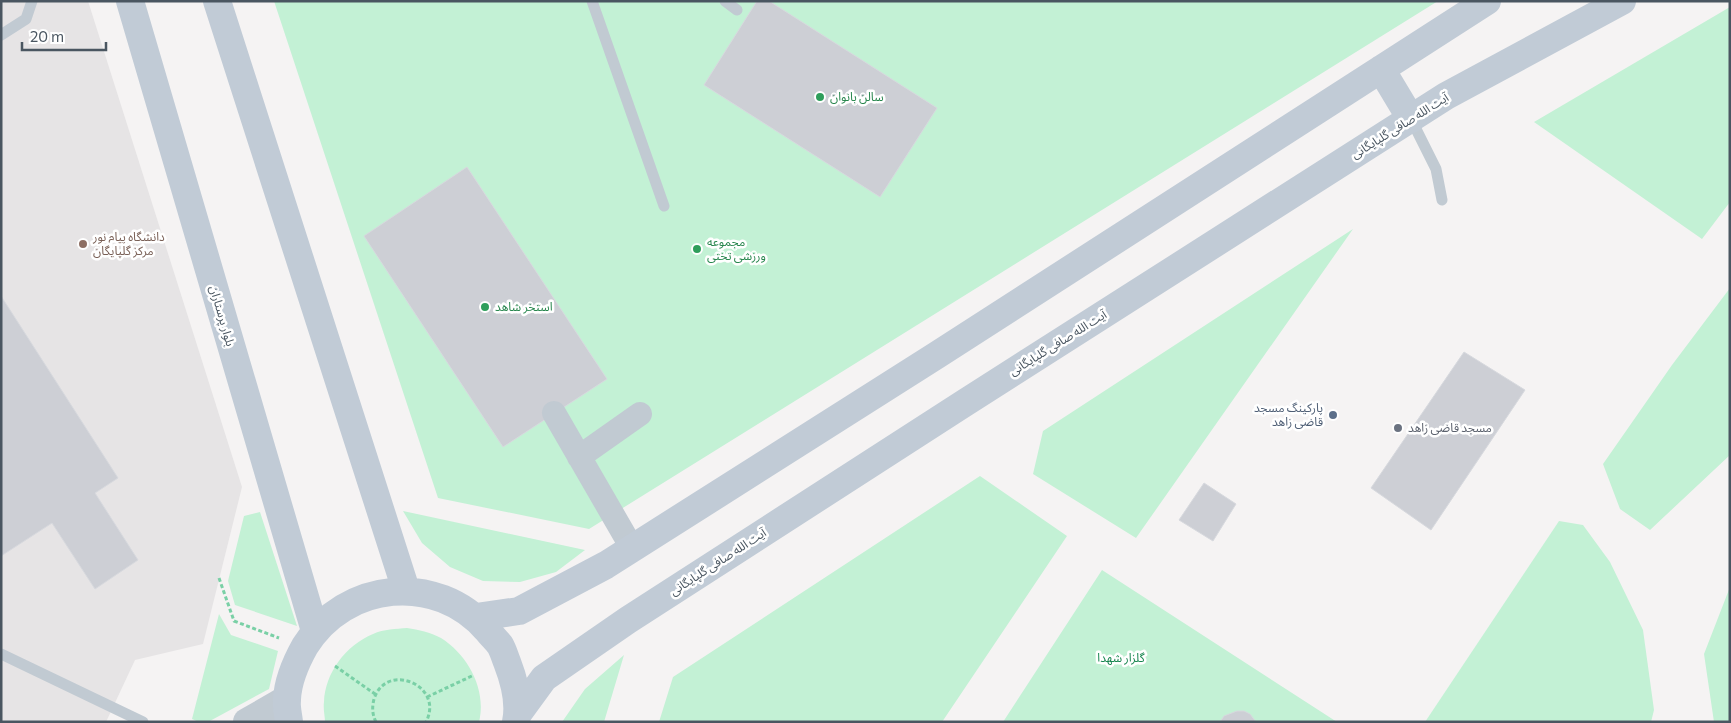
<svg xmlns="http://www.w3.org/2000/svg" width="1731" height="723" font-family="Commissioner,'Noto Sans Arabic',sans-serif">
  <rect width="100%" height="100%" fill="#f5f3f3"/>
  <path fill="#e6e4e5" d="M1 1H88L242 487 203 644 135 660 106 722H1Z"/>
  <path fill="#c3f1d5" d="M274 1H1438L589 529 438 498Z
    M1730 7V202L1702 239 1534 122Z
    M1353 229 1136 538 1033 474 1043 431Z
    M1730 288V455L1650 530 1620 509 1603 464 1672 365Z
    M980 476 1067 536 942 722H659L673 677Z
    M403 511 585 550 556 572 520 582 483 581 450 567 422 543Z
    M260 512 297 626 235 605 228 581 244 516Z
    M1559 521 1583 525 1610 562 1643 630 1654 710 1651 722H1425Z
    M1102 570 1337 722H1003Z
    M1730 587V722H1714L1704 654Z
    M219 614 231 635 278 651 269 689 208 722H199L192 719Z
    M407 628C419 630 430 632 441 638 468 655 487 690 479 722H325C325 716 323 709 324 702 325 673 346 645 373 634 384 629 396 629 407 628Z
    M624 655 604 722H562L585 689Z"/>
  <path fill="#cdcfd5" stroke="#d7d9de" d="M757 1H769L937 108 880 197 704 85Z
    M467 167 607 379 503 447 364 236Z
    M1 296 118 478 95 493 138 560 95 589 52 523 1 556Z
    M1464 352 1525 390 1431 530 1371 488Z
    M1204 483 1236 504 1213 541 1179 520Z
    M1237 711H1244L1250 714 1256 722H1220L1224 716Z"/>
  <g fill="none" stroke-linecap="round" stroke-linejoin="round">
    <path stroke="#7ad0a6" stroke-width="3" stroke-dasharray="4 2.5" stroke-linecap="butt" d="M219 578 234 621 279 638
      M335 666 375 694
      M427 697 474 675
      M376 722C372 714 372 707 374 699 386 661 445 685 426 722"/>
    <path stroke="#c1cad2" stroke-width="11" d="M592 1 664 206
      M725 1 737 10
      M1 35 26 19 32 1
      M1411 119 1436 169 1442 200
      M1 654 143 722"/>
    <path stroke="#c1cad2" stroke-width="24" d="M554 413 632 548
      M579 457 640 414"/>
    <path stroke="#c1cad2" stroke-width="28" d="M247 722 287 699"/>
    <path stroke="#c1cbd6" stroke-width="28" d="M130 1 315 631
      M217 1 406 590
      M1381 69 1411 119
      M476 617 519 611 606 565 937 355 1487 1
      M517 715 544 678 628 620 963 404 1446 96 1622 1
      M289 722C288 714 286 706 287 699 288 680 296 662 305 646 345 581 437 572 487 630 491 635 496 640 500 645 503 650 505 657 507 662 514 680 520 703 516 722"/>
  </g>
  <g fill="#2e9e5b" stroke="#fff" stroke-width="2">
    <circle cx="820" cy="97" r="5"/>
    <circle cx="697" cy="249" r="5"/>
    <circle cx="485" cy="307" r="5"/>
  </g>
  <circle fill="#8d6e63" stroke="#fff" stroke-width="2" cx="83" cy="244" r="5"/>
  <circle fill="#5c6f8a" stroke="#fff" stroke-width="2" cx="1333" cy="415" r="5"/>
  <circle fill="#6b7280" stroke="#fff" stroke-width="2" cx="1398" cy="428" r="5"/>
  <g text-anchor="middle" stroke-width="5" stroke-linejoin="round" paint-order="stroke">
    <g font-size="12" fill="#27864d" stroke="#fff" text-anchor="start">
      <text x="830" y="101">سالن بانوان</text>
      <text x="707" y="246">مجموعه<tspan x="707" dy="14">ورزشی تختی</tspan></text>
      <text x="495" y="311">استخر شاهد</text>
    </g>
    <g font-size="12" fill="#4a5661" stroke="#fff">
      <text transform="translate(1400 126) rotate(-32)" y="4">آیت الله صافی گلپایگانی</text>
      <text transform="translate(222 316) rotate(74)" y="4">بلوار پرستاران</text>
      <text transform="translate(1058 343) rotate(-32)" y="4">آیت الله صافی گلپایگانی</text>
      <text transform="translate(718 562) rotate(-33)" y="4">آیت الله صافی گلپایگانی</text>
    </g>
    <g font-size="12" fill="#785e54" stroke="#fff" text-anchor="start">
      <text x="93" y="241">دانشگاه پیام نور<tspan x="93" dy="14">مرکز گلپایگان</tspan></text>
    </g>
    <g font-size="12" fill="#4e5e75" stroke="#fff" text-anchor="end">
      <text x="1323" y="412">پارکینگ مسجد<tspan x="1323" dy="14">قاضی زاهد</tspan></text>
    </g>
    <g font-size="12" fill="#5b616d" stroke="#fff" text-anchor="start">
      <text x="1408" y="432">مسجد قاضی زاهد</text>
    </g>
    <g font-size="12" fill="#17864f" stroke="#fff">
      <text x="1121" y="662">گلزار شهدا</text>
    </g>
  </g>
  <rect width="1731" height="723" fill="none" stroke="#4a5661" stroke-width="5"/>
  <path d="M22 42v8h84v-8" fill="none" stroke="#4a5661" stroke-width="2.5"/>
  <text x="30" y="42" font-size="15" fill="#4a5661" stroke="#ffffff" stroke-width="4" paint-order="stroke">20 m</text>
</svg>
